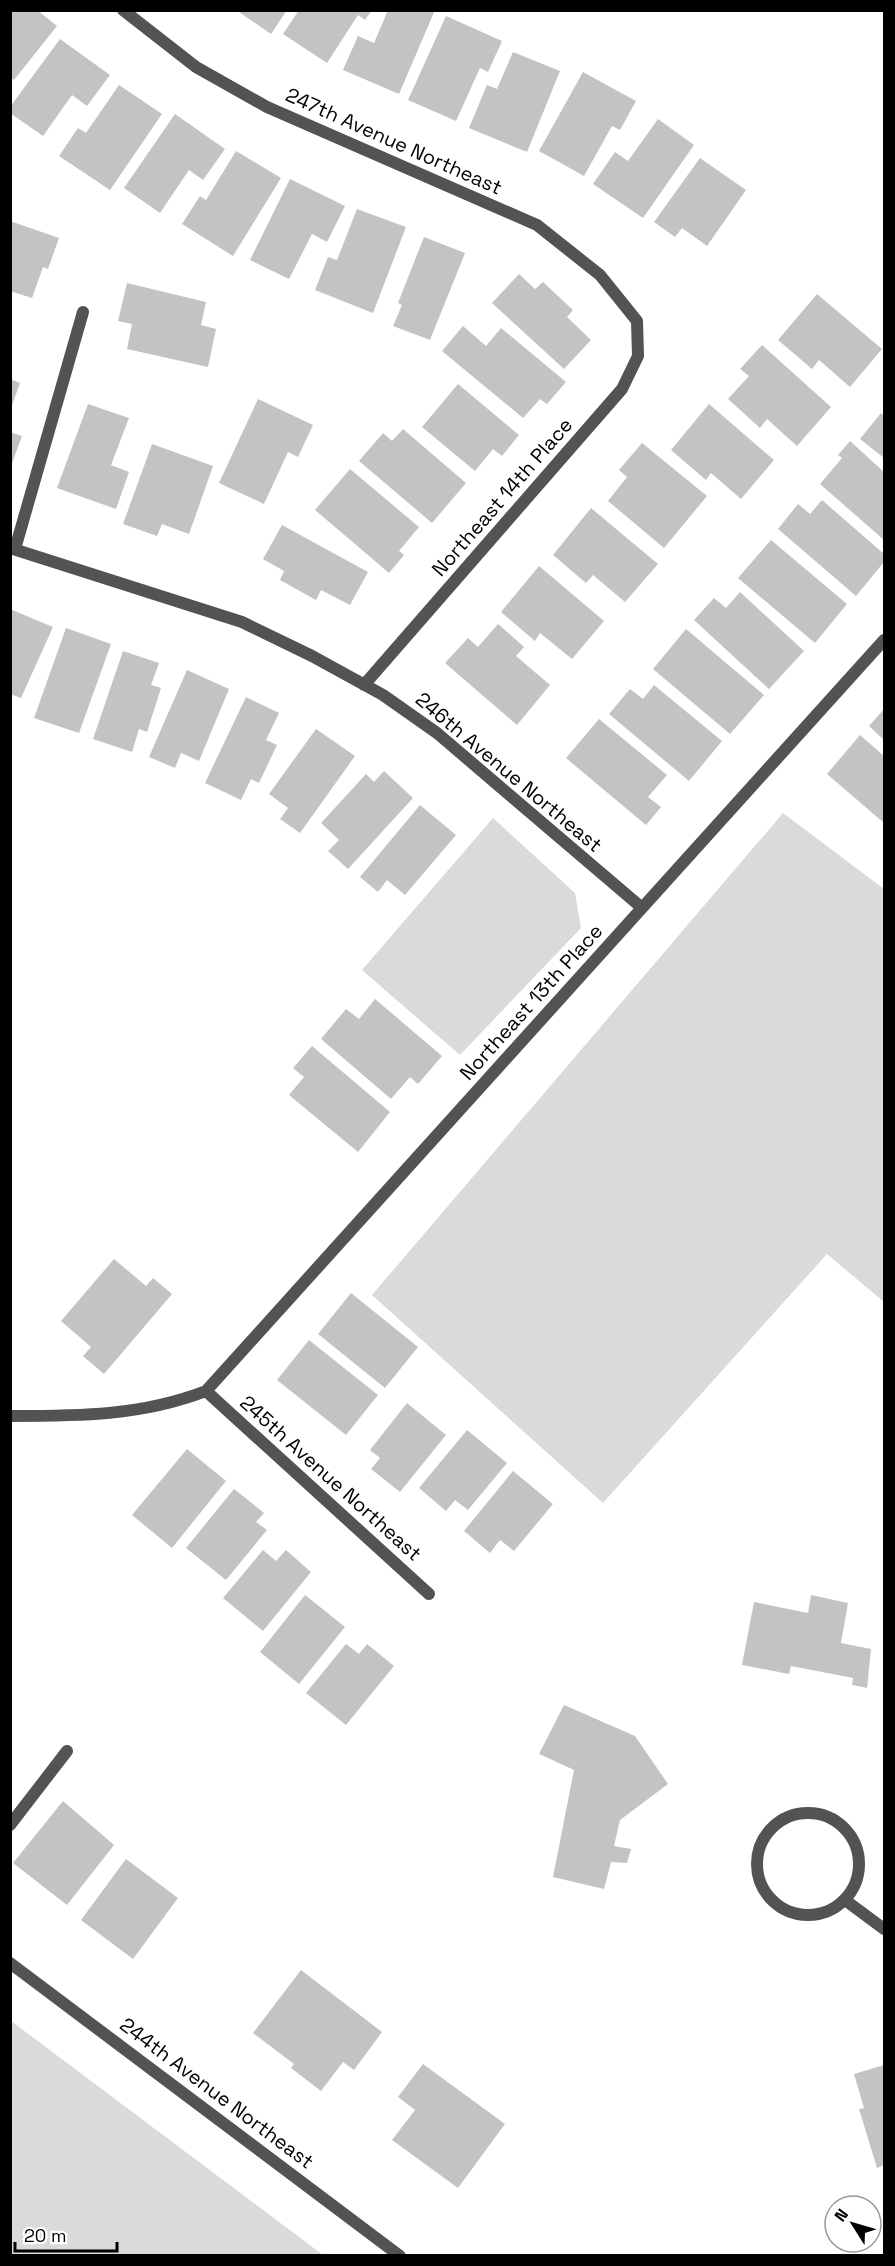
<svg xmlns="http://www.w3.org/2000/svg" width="895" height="2266" font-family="'Space Grotesk',sans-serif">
  <rect width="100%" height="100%" fill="#fff"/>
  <path fill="#dadada" d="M783 813 884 889V1302L827 1254 603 1503 372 1295Z
    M493 818 575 893 581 928 460 1055 362 970Z
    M11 2021 323 2255H11Z"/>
  <path fill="#c3c3c3" d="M10 10H37L57 26 14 80 10 77Z
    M236 10H287L271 34Z
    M299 10H372L365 20 358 15 327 63 283 34Z
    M388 10H435L399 94 343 70 358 36 374 43Z
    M446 16 502 41 488 72 480 68 456 121 408 100Z
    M60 39 110 75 87 106 72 95 43 136 10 113V107Z
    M513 52 560 71 527 152 469 128 487 85 497 89Z
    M583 72 636 101 620 130 612 126 584 176 539 151Z
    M119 85 162 114 110 190 59 156 78 128 86 133Z
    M175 114 225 149 203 180 189 170 160 213 124 188Z
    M658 119 694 145 643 218 593 184 615 152 628 161Z
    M236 151 281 178 233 256 182 224 200 196 206 200Z
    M700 158 746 190 707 246 682 228 675 237 654 222Z
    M290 179 345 206 327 242 312 234 289 279 250 260Z
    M357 209 406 227 373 313 315 290 328 257 337 260Z
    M10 221 59 238 48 269 43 267 32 298 10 291Z
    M424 237 465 253 430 340 393 326 402 305 398 303Z
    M519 274 535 289 543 282 573 310 567 317 591 340 564 369 492 303Z
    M127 283 206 302 201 325 216 329 208 367 127 349 132 324 118 321Z
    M817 294 882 349 850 387 819 360 812 369 778 340Z
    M463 326 486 346 501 328 566 382 547 404 540 399 523 418 442 351Z
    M762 345 831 407 797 446 767 419 760 428 728 399 749 376 740 369Z
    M10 379 20 383 11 408H10Z
    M458 384 519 435 502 456 493 449 475 471 422 427Z
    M258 399 313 425 298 457 288 452 264 504 219 483Z
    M88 404 129 418 111 465 129 472 116 509 57 488Z
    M709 404 774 460 741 499 711 473 706 480 671 450Z
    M881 413 884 416V458L860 439Z
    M403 429 466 483 432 523 359 461 383 433 392 441Z
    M10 432 22 436 11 466H10Z
    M850 441 884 472V540L820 484 842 458 838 455Z
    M642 443 707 496 664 548 608 501 627 477 619 470Z
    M152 444 213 466 189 534 162 524 157 536 123 524Z
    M350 469 419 527 399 551 404 555 389 573 315 510Z
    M822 500 884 554V562L856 596 778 529 798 504 810 514Z
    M591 508 658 564 625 602 593 575 586 583 553 555Z
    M282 525 368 572 350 605 321 590 316 600 280 580 284 571 263 559Z
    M771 540 847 604 815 643 738 578Z
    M539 566 604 621 572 659 540 633 535 641 501 612Z
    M740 592 804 651 769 689 694 620 714 598 726 608Z
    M10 609 53 627 21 698 10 694Z
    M498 624 524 647 516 656 550 685 517 725 445 663 468 638 478 647Z
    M66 628 111 644 79 733 34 718Z
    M686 629 764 695 730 734 653 669Z
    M123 651 159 663 151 685 161 688 147 732 139 729 132 752 93 739Z
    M187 670 229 689 199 761 181 753 175 768 149 757Z
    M654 685 722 741 689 781 609 714 630 689 643 699Z
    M246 697 279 713 266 740 277 745 259 783 251 779 241 800 205 783Z
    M884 709V740L869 726Z
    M599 719 667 775 648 797 661 807 646 825 566 758Z
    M316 729 355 756 300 833 280 819 288 808 269 794Z
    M860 735 884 756V823L827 774Z
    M384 771 413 798 348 869 328 851 339 840 321 823 366 774 374 782Z
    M420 805 456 835 405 895 387 880 378 892 360 877Z
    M375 999 442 1056 418 1084 410 1077 391 1099 321 1039 346 1009 359 1019Z
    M312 1046 390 1112 358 1152 289 1095 304 1077 293 1068Z
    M114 1259 146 1286 153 1278 172 1294 104 1374 83 1356 91 1347 61 1321Z
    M351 1293 418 1347 385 1388 318 1334Z
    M309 1340 378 1395 346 1435 277 1380Z
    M407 1403 446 1435 400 1492 371 1469 380 1458 370 1450Z
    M467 1430 507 1463 468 1510 455 1500 446 1511 419 1488Z
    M187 1449 226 1481 172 1548 132 1515Z
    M513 1471 553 1504 514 1551 500 1540 490 1553 464 1531Z
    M234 1489 264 1513 256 1522 267 1530 226 1580 186 1548Z
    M263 1550 276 1561 286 1550 311 1572 263 1631 223 1598Z
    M305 1595 345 1627 299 1684 260 1652Z
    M811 1595 848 1603 841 1643 871 1649 867 1688 852 1685 853 1678 791 1666 789 1674 742 1665 754 1602 808 1613Z
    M346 1644 359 1654 367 1644 394 1666 346 1725 306 1693Z
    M564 1705 635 1736 668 1784 620 1820 614 1846 631 1849 627 1863 611 1862 604 1889 553 1877 574 1770 539 1754Z
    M63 1801 114 1845 67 1905 13 1863Z
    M126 1859 178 1898 133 1959 81 1920Z
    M301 1970 382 2032 354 2070 343 2062 321 2091 291 2068 294 2064 253 2033Z
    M423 2064 505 2124 458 2188 392 2140 415 2110 398 2097Z
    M884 2065V2165L877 2168 859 2109 864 2108 854 2074Z"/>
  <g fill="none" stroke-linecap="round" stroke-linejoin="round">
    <path stroke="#535353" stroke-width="12" d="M15 549 83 312"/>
    <path stroke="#535353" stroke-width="12" d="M123 10 196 67 267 107 537 225 600 275 637 321 638 356 622 389 364 685
      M10 548 242 622 312 656 383 695 437 733 641 907
      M206 1391 429 1594
      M10 1416C79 1416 141 1416 206 1391L884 640
      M757 1864a51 51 0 1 1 102 0a51 51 0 1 1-102 0Z
      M10 1825 67 1751
      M845 1900 884 1929"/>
    <path stroke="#535353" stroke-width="12" d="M10 1963 400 2256"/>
  </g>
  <g text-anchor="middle" stroke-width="4.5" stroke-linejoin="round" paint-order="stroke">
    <g font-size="20" fill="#000" stroke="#fff">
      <text transform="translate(394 141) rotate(24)" y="7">247th Avenue Northeast</text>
      <text transform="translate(502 497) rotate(-49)" y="7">Northeast 14th Place</text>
      <text transform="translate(509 772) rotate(40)" y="7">246th Avenue Northeast</text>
      <text transform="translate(531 1002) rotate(-48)" y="7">Northeast 13th Place</text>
      <text transform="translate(331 1478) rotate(42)" y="7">245th Avenue Northeast</text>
      <text transform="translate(217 2093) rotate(37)" y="7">244th Avenue Northeast</text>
    </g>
  </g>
  <rect width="895" height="2266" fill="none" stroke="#000000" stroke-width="24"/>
  <g transform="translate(853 2224) rotate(307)"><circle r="28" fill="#ffffff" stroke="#999999" stroke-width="1.5"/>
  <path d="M0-4.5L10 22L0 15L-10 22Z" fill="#000000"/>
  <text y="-9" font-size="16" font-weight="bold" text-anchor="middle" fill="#000000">N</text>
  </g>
  <path d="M15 2242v9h102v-9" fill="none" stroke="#000000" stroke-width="3"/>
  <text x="24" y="2242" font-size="18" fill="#000000" stroke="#ffffff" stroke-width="4.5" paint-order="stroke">20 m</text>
</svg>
